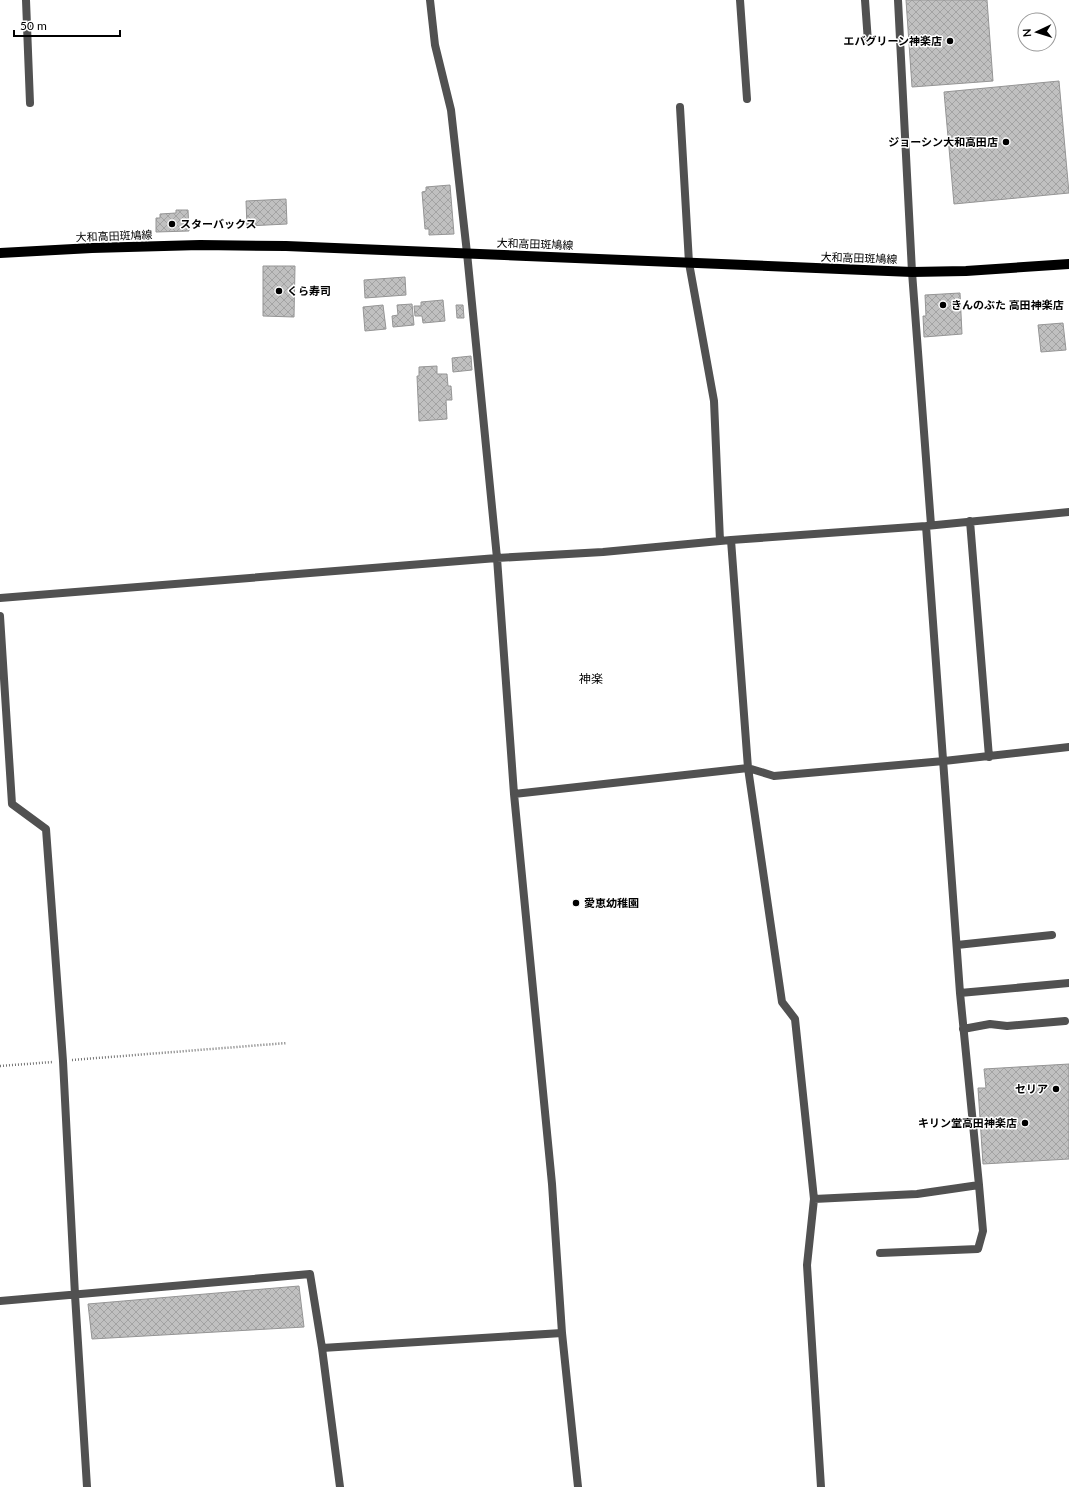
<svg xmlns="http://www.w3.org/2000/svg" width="1069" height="1487" font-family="Lato,'Noto Sans JP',sans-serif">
  <defs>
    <pattern id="building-cross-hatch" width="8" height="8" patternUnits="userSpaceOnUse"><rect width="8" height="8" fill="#c0c0c0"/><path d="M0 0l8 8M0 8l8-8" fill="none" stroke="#a3a3a3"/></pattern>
  </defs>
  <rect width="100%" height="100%" fill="#fff"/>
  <path fill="url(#building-cross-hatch)" stroke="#959595" d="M906 0H987L993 81 912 87Z
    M1059 81 1069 193 954 204 944 92Z
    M450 185 454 234 429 235V229H425L422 192 426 191V187Z
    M286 199 287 224 247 226 246 201Z
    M176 210H188L189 231 156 232V218H160V214L176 213Z
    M263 266H295L294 317 263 316Z
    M405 277 406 295 365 298 364 280Z
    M960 293 962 334 924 337 923 316H926L925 295Z
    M443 300 445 321 423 323 422 316H415L414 306H421V302Z
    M412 304 414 325 393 327 392 316 398 315 397 305Z
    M383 305 386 329 365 331 363 307Z
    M456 305H463L464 318H457Z
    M1063 323 1066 350 1041 352 1038 325Z
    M471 356 472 370 453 372 452 358Z
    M437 366V374H447L448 386H451L452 400H446L447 419 419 421 417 376H419V367Z
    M1069 1064V1159L983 1164 978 1088H986L984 1069Z
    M299 1286 304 1327 92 1339 88 1304Z"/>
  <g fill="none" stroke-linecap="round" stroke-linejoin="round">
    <path stroke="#737373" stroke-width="2.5" stroke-dasharray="1 2" stroke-linecap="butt" d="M72 1060 287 1043
      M0 1066 53 1062"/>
    <path stroke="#515151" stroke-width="8" d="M26 0 30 103
      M430 0 435 45 451 110 467 253 497 558 514 794 552 1184 562 1333 578 1487
      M740 0 747 99
      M865 0 868 42
      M898 0 912 272 931 525
      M680 107 689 263 714 401 720 541 731 540 748 768 782 1002 795 1019 814 1199 807 1265 821 1487
      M970 521 989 757
      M731 540 926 526 1069 512
      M0 598 497 558 603 552 720 541
      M0 616 12 804 46 829 63 1061 75 1295 87 1487
      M514 794 748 768 774 776 944 761 1069 747
      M957 945 1052 935
      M960 993 1069 983
      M963 1029 990 1024 1007 1026 1065 1021
      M814 1199 917 1194 979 1185 960 993 926 526
      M880 1253 978 1249 983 1231 979 1185
      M0 1301 310 1274 322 1348 340 1487
      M322 1348 562 1333"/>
    <path stroke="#000" stroke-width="10" d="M0 253 92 248 200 245 286 246 912 272 966 271 1069 264"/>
  </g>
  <g fill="#000" stroke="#fff" stroke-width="1.5">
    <circle cx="950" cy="41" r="4"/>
    <circle cx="1006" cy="142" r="4"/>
    <circle cx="172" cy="224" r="4"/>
    <circle cx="279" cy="291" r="4"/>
    <circle cx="943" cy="305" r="4"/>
    <circle cx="576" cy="903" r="4"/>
    <circle cx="1056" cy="1089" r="4"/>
    <circle cx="1025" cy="1123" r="4"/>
  </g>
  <g text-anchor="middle" stroke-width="3" stroke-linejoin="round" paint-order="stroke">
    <g font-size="11" font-weight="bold" fill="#000" stroke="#fff" text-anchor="end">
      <text x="942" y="45">エバグリーン神楽店</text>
      <text x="998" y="146">ジョーシン大和高田店</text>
      <text x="180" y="228" text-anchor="start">スターバックス</text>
      <text x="287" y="295" text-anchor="start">くら寿司</text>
      <text x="951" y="309" text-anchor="start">きんのぶた 高田神楽店</text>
      <text x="584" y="907" text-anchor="start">愛恵幼稚園</text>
      <text x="1048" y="1093">セリア</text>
      <text x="1017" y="1127">キリン堂高田神楽店</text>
    </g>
    <g font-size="11" fill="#000" stroke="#fff">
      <text transform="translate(114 236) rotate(-2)" y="4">大和高田斑鳩線</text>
      <text transform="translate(535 244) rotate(2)" y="4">大和高田斑鳩線</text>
      <text transform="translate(859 258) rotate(2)" y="4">大和高田斑鳩線</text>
    </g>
    <g font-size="12" fill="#000" stroke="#fff">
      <text x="591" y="683">神楽</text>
    </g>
  </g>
  <g transform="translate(1037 32) rotate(266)"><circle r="19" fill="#ffffff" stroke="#999999"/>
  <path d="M0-3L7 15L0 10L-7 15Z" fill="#000000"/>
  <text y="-6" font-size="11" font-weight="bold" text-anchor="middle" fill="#000000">N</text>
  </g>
  <path d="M14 30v6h106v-6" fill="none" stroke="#000000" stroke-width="2"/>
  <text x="20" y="30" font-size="12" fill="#000000" stroke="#ffffff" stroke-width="3" paint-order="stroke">50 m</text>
</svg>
